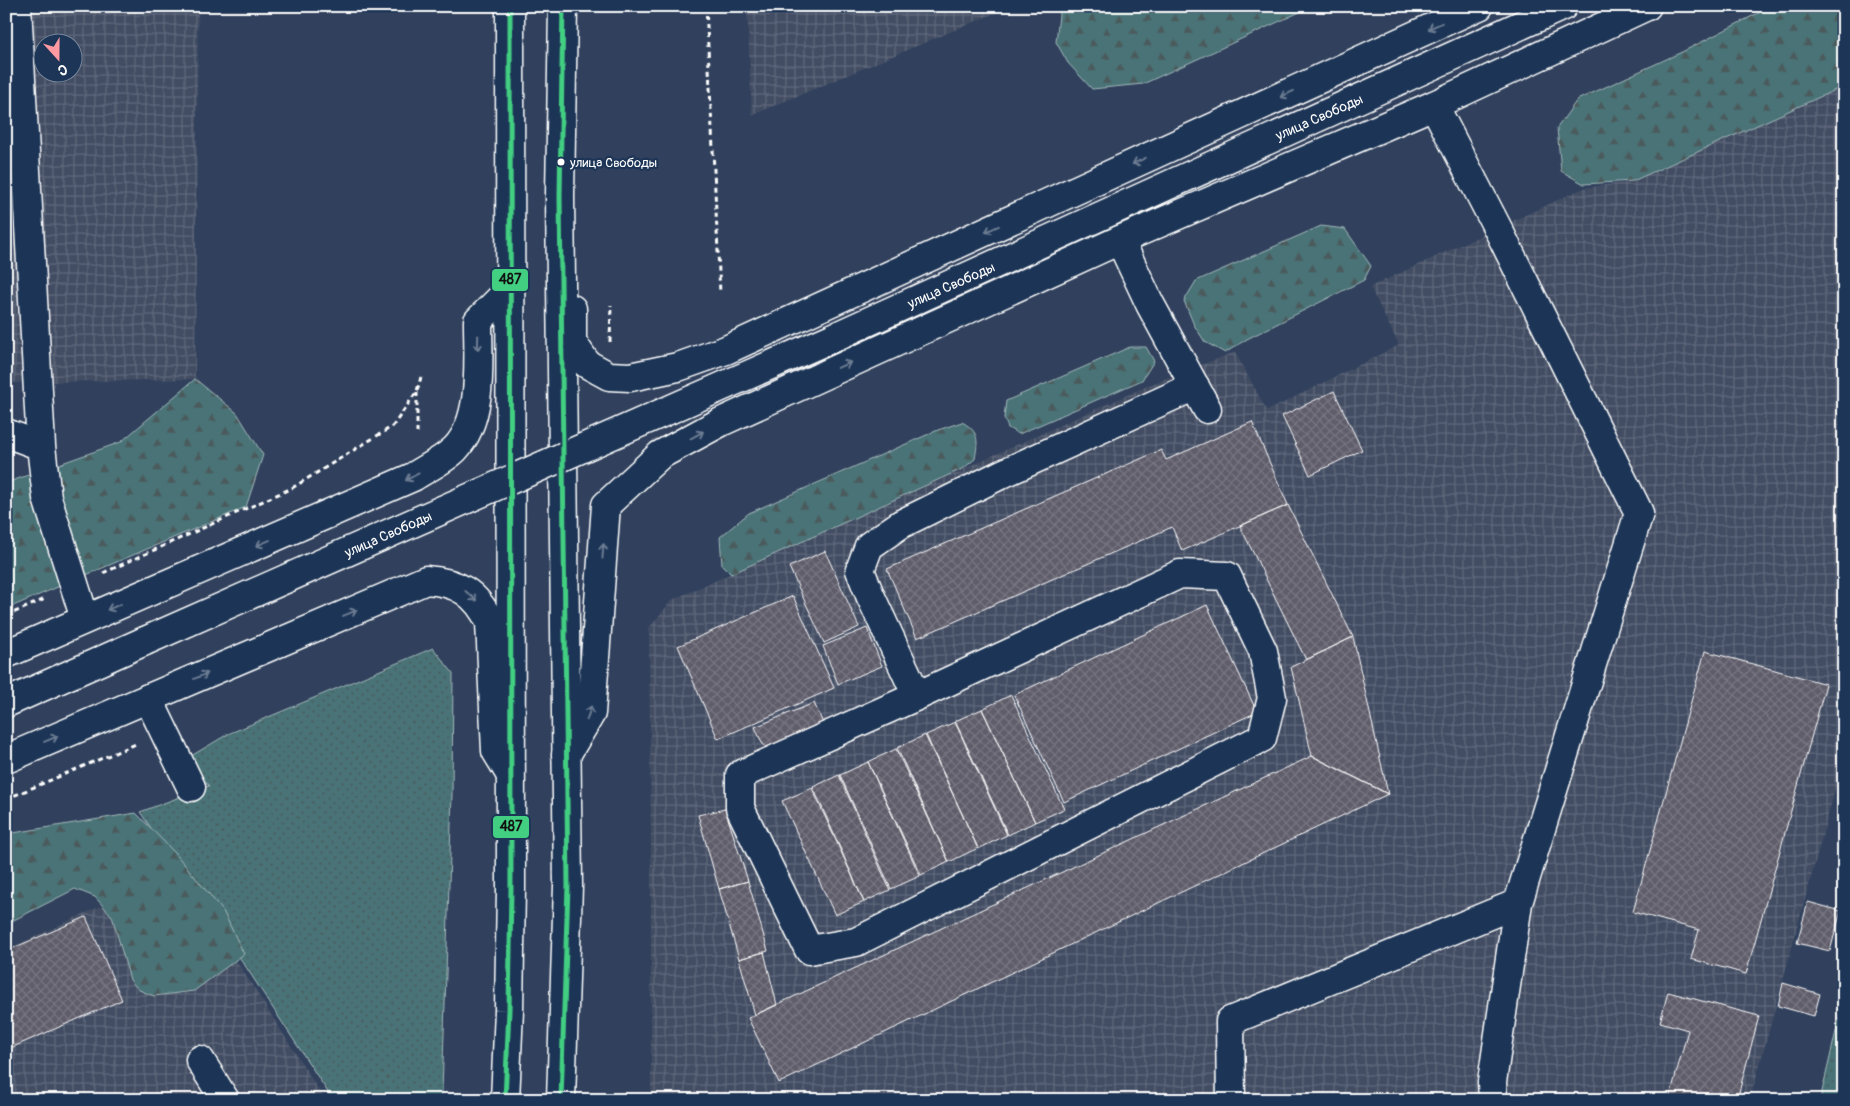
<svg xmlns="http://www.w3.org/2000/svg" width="1850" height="1106" font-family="Pangolin,sans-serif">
  <defs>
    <pattern id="industrial-grid" width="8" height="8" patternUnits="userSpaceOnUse" patternTransform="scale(1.25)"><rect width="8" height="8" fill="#434d64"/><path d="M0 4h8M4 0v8" fill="none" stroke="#5f687b"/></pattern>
    <pattern id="grass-dots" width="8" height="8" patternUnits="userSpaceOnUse" patternTransform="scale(1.25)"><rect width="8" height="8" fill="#4a7377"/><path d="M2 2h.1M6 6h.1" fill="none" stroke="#4b5a5b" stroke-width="1.8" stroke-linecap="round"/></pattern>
    <pattern id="forest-firs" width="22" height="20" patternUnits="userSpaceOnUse" patternTransform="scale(1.25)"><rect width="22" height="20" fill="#4a7377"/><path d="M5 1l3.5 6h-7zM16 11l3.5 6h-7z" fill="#4b5a5b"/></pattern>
    <pattern id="building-cross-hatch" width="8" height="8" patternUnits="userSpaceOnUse" patternTransform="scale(1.25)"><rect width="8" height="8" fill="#605d6b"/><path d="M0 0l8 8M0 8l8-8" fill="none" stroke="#787581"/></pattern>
  </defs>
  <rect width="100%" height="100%" fill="#31415d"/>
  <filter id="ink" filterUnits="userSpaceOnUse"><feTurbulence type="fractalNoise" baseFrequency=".02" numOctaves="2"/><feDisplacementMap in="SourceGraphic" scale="10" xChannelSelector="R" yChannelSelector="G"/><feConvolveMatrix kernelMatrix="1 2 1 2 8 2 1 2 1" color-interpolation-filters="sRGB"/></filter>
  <g filter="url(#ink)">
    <path fill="url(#industrial-grid)" fill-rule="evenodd" d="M6 6H198L195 379 6 383ZM42 42H72V72H42Z
      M747 6H1012L752 115Z
      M1844 86V757L1750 1100H651V838L649 628 672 600 1154 383 1235 352 1267 411 1399 345 1370 287 1584 188 1633 181Z
      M178 874 251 983 325 1100H6V950L90 911Z"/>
    <path fill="url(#grass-dots)" stroke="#a4b9bb" d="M433 648 453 673 452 795 442 1093 439 1100H333L246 967 140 812 209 786 186 759 228 734Z
      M1844 997V1100H1820Z"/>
    <path fill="url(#forest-firs)" stroke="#a4b9bb" d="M1060 6H1313L1143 84 1092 89 1068 63 1056 42Z
      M1772 6H1844V86L1633 181 1584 184 1561 171 1557 128 1577 100 1684 51Z
      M1321 226 1345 229 1371 266 1364 280 1247 339 1225 353 1205 342 1194 325 1184 301 1196 281Z
      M1130 347H1146L1154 361 1142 380 1019 434 1008 428 1004 418 1006 401Z
      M195 379 237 413 263 455 246 507 6 609V483L121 442Z
      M962 422C980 432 978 441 975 459L964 468 731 574 722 565 720 537 749 513 938 430Z
      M136 813 175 853 223 911 244 954 194 991 154 996 139 990 130 980 112 916 95 897 75 889 6 924V837L13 833Z"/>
    <path fill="url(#building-cross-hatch)" stroke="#fff" d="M1334 391 1362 450 1310 475 1282 416Z
      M1252 422 1288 505 1182 551 1172 527 917 638 887 569 1161 450 1166 460Z
      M1288 505 1353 637 1306 660 1240 526Z
      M825 551 859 627 824 643 789 567Z
      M793 596 834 688 718 739 678 646Z
      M1207 605 1257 712 1064 802 1014 695Z
      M867 628 882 666 838 684 823 646Z
      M1353 637 1388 794 1312 756 1291 667Z
      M1705 651 1826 684 1746 974 1691 959 1699 930 1633 912Z
      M1011 695 1064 809 1035 822 982 709Z
      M814 703 828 734 774 756 762 743 755 727Z
      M982 709 1035 822 1008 835 955 721Z
      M955 722 1007 835 978 849 926 735Z
      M925 735 978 848 949 862 897 748Z
      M896 749 949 862 921 875 868 762Z
      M1312 756 1388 794 779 1083 748 1018Z
      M868 762 920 876 891 889 840 775Z
      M839 775 890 890 864 902 813 787Z
      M812 788 864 902 835 915 782 801Z
      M725 809 748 881 719 889 698 815Z
      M748 881 768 951 739 959 719 889Z
      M1808 902 1841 911 1830 951 1797 943Z
      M86 917 122 1000 6 1050V951Z
      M764 952 777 1005 755 1015 739 959Z
      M1783 983 1820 994 1814 1016 1778 1006Z
      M1668 992 1759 1016 1737 1100H1669L1688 1030 1660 1022Z"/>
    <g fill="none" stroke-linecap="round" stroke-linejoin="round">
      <g stroke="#fff" stroke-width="31">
        <path id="minor" d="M17 6 41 446 47 498 85 619
          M1434 105 1498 229 1639 513 1518 903 1492 1082 1493 1100
          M1120 240 1150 304 1207 409
          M6 433 41 446
          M1180 574 1227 576 1263 651 1272 698 1262 738 856 942 809 950 740 808V775L917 696Z
          M917 696 870 595 860 570 869 546 901 524 1002 474 1195 386
          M148 698 191 787
          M200 1060 225 1100
          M1231 1100 1230 1021 1518 903"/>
      </g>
      <g stroke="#fff" stroke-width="31">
        <path id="major" d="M572 309V342L587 364 609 376 630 377 678 367 726 350 1479 6
          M832 338 1563 6
          M6 654 413 477C427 468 444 460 455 449 484 419 478 360 478 321L509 290
          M6 703 145 641
          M566 755 591 713 606 505 660 455 721 422 1120 240 1434 105 1647 6
          M6 759 426 580C458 582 476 593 490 622L496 751 510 774"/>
      </g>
      <g stroke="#fff" stroke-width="31">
        <path id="highway" d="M505 1100 509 1010 511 888 510 6
          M561 1100 568 886 560 196 563 6"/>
      </g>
      <path stroke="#fff" stroke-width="3" stroke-dasharray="5 4" stroke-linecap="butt" d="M706 6 720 293
        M610 342 611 305
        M417 433V391
        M103 573 292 488 393 426 417 391 421 377
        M6 616 47 598
        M6 799 136 744"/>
      <use href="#minor" stroke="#1d3557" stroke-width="28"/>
      <use href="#major" stroke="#1d3557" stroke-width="28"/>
      <use href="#highway" stroke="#1d3557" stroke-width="28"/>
      <g stroke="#fff" stroke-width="31" stroke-linecap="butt">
        <path id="major-bridge" d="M145 641 832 338"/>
      </g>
      <use href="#major-bridge" stroke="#1d3557" stroke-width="28"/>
      <g stroke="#1d3557" stroke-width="9">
        <path id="bus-1" d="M505 1100 509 1010 511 888 510 6
          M561 1100 568 886 560 196 563 6"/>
      </g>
      <use href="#bus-1" stroke="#42cf82" stroke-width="5"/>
    </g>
    <defs><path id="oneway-shaft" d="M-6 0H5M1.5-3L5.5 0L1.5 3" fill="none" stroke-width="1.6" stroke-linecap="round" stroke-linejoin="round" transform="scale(1.25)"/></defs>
    <g stroke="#6c7c92">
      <use href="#oneway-shaft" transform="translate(1435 26) rotate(155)"/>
      <use href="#oneway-shaft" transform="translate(1287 94) rotate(155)"/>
      <use href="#oneway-shaft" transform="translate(1139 161) rotate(155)"/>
      <use href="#oneway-shaft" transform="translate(992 229) rotate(155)"/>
      <use href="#oneway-shaft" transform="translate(478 343) rotate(91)"/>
      <use href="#oneway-shaft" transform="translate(844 365) rotate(-24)"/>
      <use href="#oneway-shaft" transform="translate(697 435) rotate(-29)"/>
      <use href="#oneway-shaft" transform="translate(412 477) rotate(152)"/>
      <use href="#oneway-shaft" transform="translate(263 543) rotate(157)"/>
      <use href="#oneway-shaft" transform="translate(603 551) rotate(-86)"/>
      <use href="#oneway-shaft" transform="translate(471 596) rotate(41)"/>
      <use href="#oneway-shaft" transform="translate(114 607) rotate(157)"/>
      <use href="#oneway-shaft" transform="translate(350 613) rotate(-23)"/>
      <use href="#oneway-shaft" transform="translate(201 676) rotate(-23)"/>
      <use href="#oneway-shaft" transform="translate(589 713) rotate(-72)"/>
      <use href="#oneway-shaft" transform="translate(51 739) rotate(-23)"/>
    </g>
  </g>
  <circle fill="#fff" stroke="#1d3557" stroke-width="2" cx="561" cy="162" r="4.5"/>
  <g text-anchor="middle" stroke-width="4.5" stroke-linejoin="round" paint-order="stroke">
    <g font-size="13" fill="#fff" stroke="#1d3557" text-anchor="start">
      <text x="570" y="167">улица Свободы</text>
    </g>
    <g font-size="14" fill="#fff" stroke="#1d3557">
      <text transform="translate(1319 117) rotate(-24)" y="5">улица Свободы</text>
      <text transform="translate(951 285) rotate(-24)" y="5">улица Свободы</text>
      <text transform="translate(388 534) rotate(-24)" y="5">улица Свободы</text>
    </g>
  </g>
  <g stroke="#1d3557" stroke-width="2">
    <rect x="491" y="268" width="38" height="24" rx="5" fill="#42cf82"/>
    <rect x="492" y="815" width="38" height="24" rx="5" fill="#42cf82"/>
  </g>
  <g font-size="14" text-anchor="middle" font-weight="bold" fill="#111">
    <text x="510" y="284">487</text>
    <text x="511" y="831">487</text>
  </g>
  <rect width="1850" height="1106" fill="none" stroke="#1d3557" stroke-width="25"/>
  <rect x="12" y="12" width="1825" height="1081" fill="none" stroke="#fff" stroke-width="2" filter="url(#ink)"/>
  <g transform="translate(58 58) rotate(159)"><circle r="24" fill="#1d3557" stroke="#77869a"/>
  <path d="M0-4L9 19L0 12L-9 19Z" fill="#ff9aa2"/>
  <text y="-8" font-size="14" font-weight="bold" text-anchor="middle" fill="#ffffff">С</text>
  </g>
</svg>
